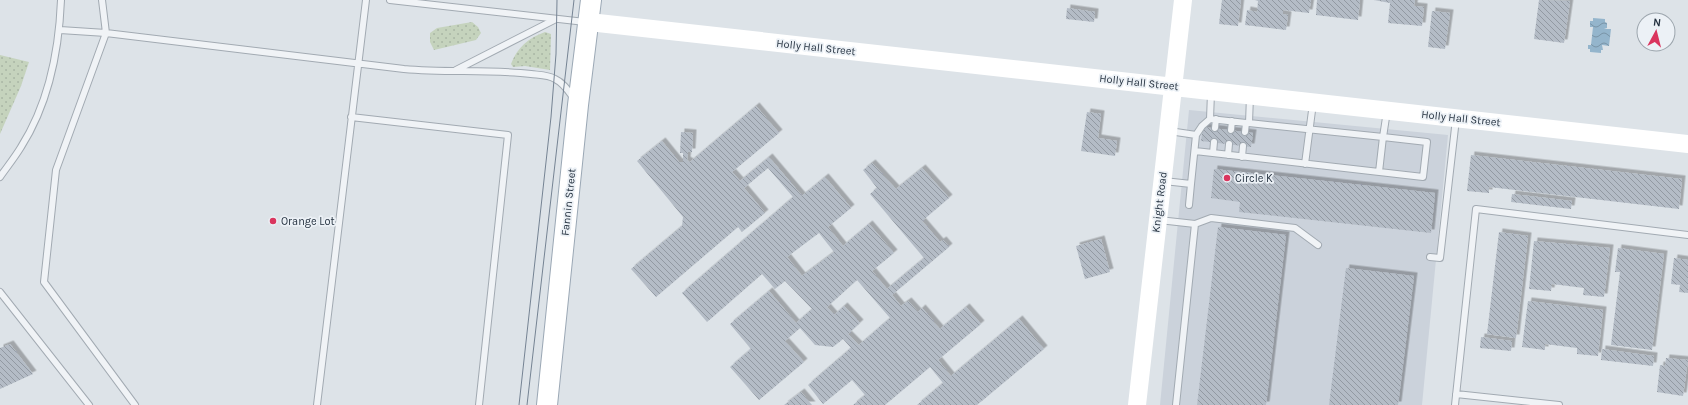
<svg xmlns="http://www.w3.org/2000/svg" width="1688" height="405" font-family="Karla,sans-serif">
  <defs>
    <pattern id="grass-dots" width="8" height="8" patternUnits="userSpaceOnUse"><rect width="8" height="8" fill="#c5d3bd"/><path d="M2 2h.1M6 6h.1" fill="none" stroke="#a9b6a4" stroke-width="1.8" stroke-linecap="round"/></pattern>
    <pattern id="water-waves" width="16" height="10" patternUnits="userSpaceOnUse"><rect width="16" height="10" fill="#94b5cc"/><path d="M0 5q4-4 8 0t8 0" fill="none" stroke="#7994a7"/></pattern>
    <pattern id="building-back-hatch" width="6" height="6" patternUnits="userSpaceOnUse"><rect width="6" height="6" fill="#b4bcc6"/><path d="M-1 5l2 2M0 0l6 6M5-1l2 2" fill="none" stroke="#9299a2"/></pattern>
    <filter id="shadow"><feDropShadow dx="3.5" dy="-3.5" stdDeviation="0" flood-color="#0004"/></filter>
  </defs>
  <rect width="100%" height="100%" fill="#dde3e8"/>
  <path fill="#cbd2db" d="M1189 110 1448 135 1422 405H1160Z"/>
  <path fill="url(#grass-dots)" d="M472 22 478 27 481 33 476 40 434 50 430 42V33L437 28Z
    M545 32 551 34 550 70 525 66 513 67 511 64C517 48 528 38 545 32Z
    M0 55 29 62 21 86 0 134Z"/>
  <path fill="url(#water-waves)" d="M1593 18 1605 19V22L1607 23V28L1604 29H1611L1609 46 1602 45 1603 50H1601V53L1590 52V49H1588V45H1591L1593 27H1590V21H1593Z"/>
  <path fill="url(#building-back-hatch)" fill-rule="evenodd" filter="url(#shadow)" d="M1222 0H1241L1238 26 1219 24Z
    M1255 0H1311L1309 13 1283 10V14L1288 15 1286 30 1245 25 1247 10 1257 12 1258 1Z
    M1317 0H1360L1358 20 1316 15Z
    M1374 0H1415L1414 6 1424 7 1422 26 1388 23 1390 3Z
    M1539 0 1570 1 1564 43 1534 39Z
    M1067 8 1095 12 1094 22 1066 19Z
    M1432 11 1450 13 1445 49 1428 47Z
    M756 106 779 133 732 172 740 181 769 157 802 196 825 177 851 208 828 227 843 246 869 224 894 253 872 271 887 289 924 258 870 194 877 188 863 170 872 163 896 189 922 168 949 198 922 221 940 242 943 240 949 247 892 295 901 306 908 301 918 312 922 308 940 329 966 307 981 324 938 360 951 376 1019 319 1044 349 977 405H917L943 383 930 367 885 405H853L865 395 852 380 823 404 808 385 851 348 843 339 833 347 815 345 800 328 785 341 804 362 759 400 730 367 751 349 730 324 769 291 796 323 812 309 785 281 775 289 762 274 707 322 682 293 793 197 768 168 744 188 765 213 742 232 738 227 656 297 631 269 682 226 683 217 637 161 662 141 679 162H683V153H680L681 132 693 133 692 152H688L687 160 690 162ZM819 233 834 252 802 276 787 257ZM857 280 890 318 859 345 848 334 860 323 844 306 834 315 827 307Z
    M1087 112 1101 114 1098 138 1117 141 1115 156 1081 151Z
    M1203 127 1253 133 1251 147 1201 141Z
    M1471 155 1682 179 1679 209 1489 187V193L1467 191Z
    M1214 169 1435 193 1431 233 1239 212 1240 202 1211 198Z
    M1512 194 1572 201 1571 209 1511 202Z
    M1218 227 1286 235 1266 405H1197Z
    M1499 232 1528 236 1516 338 1487 334Z
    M1101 239 1110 272 1085 279 1076 246Z
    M1534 241 1610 248 1604 297 1583 295 1584 288 1552 284 1551 291 1529 289Z
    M1618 248 1664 254 1652 350 1611 345 1620 272H1615Z
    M1674 258 1688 260V293L1679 292 1680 285 1671 284Z
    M1346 268 1414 276 1398 405H1329Z
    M1528 301 1603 310 1598 356 1577 354V348L1545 344V350L1522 347Z
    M1481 337 1512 341 1511 351 1480 348Z
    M10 344 33 374 0 389V348Z
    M1602 349 1654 356 1653 366 1601 360Z
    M1666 358 1688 360 1683 396 1657 392 1660 365 1665 366Z
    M801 392 812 405H784Z"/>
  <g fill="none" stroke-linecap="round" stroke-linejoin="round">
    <g stroke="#a2aab2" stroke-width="8">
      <path id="lane" d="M102 0 106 33 56 170 44 282 135 405
        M390 0 585 22
        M60 30 106 33 404 69C446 73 489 69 531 74 538 75 549 75 555 79 564 83 569 92 574 99
        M456 70 556 19
        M1211 93 1210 119 1246 123H1249L1250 96
        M351 117 508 135 479 405
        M1249 123 1383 137 1387 111
        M1215 128 1216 119
        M1231 130 1232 121
        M1245 132 1246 123
        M1196 135 1202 126 1210 119
        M1195 151 1423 177 1427 142 1383 137 1379 172
        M1213 153 1214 142
        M1228 155 1229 144
        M1242 157 1243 146
        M1305 164 1313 103
        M0 177C7 167 15 157 21 147 49 103 59 50 61 0
        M1164 181 1191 184 1196 135 1169 131
        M1189 205 1191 184
        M1159 220 1195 224 1211 218 1295 228 1318 245
        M1430 257 1440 258 1456 119
        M0 292 89 405
        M1456 394 1559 405
        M317 405 366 0
        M1176 405 1195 224
        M1455 405 1476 209 1688 235"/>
    </g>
    <g stroke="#9ba8b5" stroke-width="22">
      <path id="primary" d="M547 405 578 105 591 0"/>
    </g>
    <use href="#lane" stroke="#f0f3f6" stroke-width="6"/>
    <path stroke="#fff" stroke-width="18" d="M589 22 1688 144
      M1137 405 1183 0"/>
    <use href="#primary" stroke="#fff" stroke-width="20"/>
    <path stroke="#758393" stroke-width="1" d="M519 405 551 117 556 54 557 0
      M527 405 574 0"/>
  </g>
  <g fill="#da355e" stroke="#ecf1f6" stroke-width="1.5">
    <circle cx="1227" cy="178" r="4"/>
    <circle cx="273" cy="221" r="4"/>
  </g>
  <g text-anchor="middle" stroke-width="3.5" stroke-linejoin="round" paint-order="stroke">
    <g font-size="11" fill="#253240" stroke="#ecf1f6">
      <text transform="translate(816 47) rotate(6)" y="4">Holly Hall Street</text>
      <text transform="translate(1139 82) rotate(6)" y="4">Holly Hall Street</text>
      <text transform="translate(1461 118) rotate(6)" y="4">Holly Hall Street</text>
      <text transform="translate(568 202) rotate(-84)" y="4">Fannin Street</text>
      <text transform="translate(1159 202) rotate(-83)" y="4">Knight Road</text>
    </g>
    <g font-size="11" fill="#253240" stroke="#ecf1f6" text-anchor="start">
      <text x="1235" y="182">Circle K</text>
      <text x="281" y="225">Orange Lot</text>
    </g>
  </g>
  <g transform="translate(1656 32) rotate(7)"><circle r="19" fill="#ecf1f6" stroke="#9ca5ad"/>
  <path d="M0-3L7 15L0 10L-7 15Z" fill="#da355e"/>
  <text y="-6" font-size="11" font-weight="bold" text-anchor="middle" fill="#253240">N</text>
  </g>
</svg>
